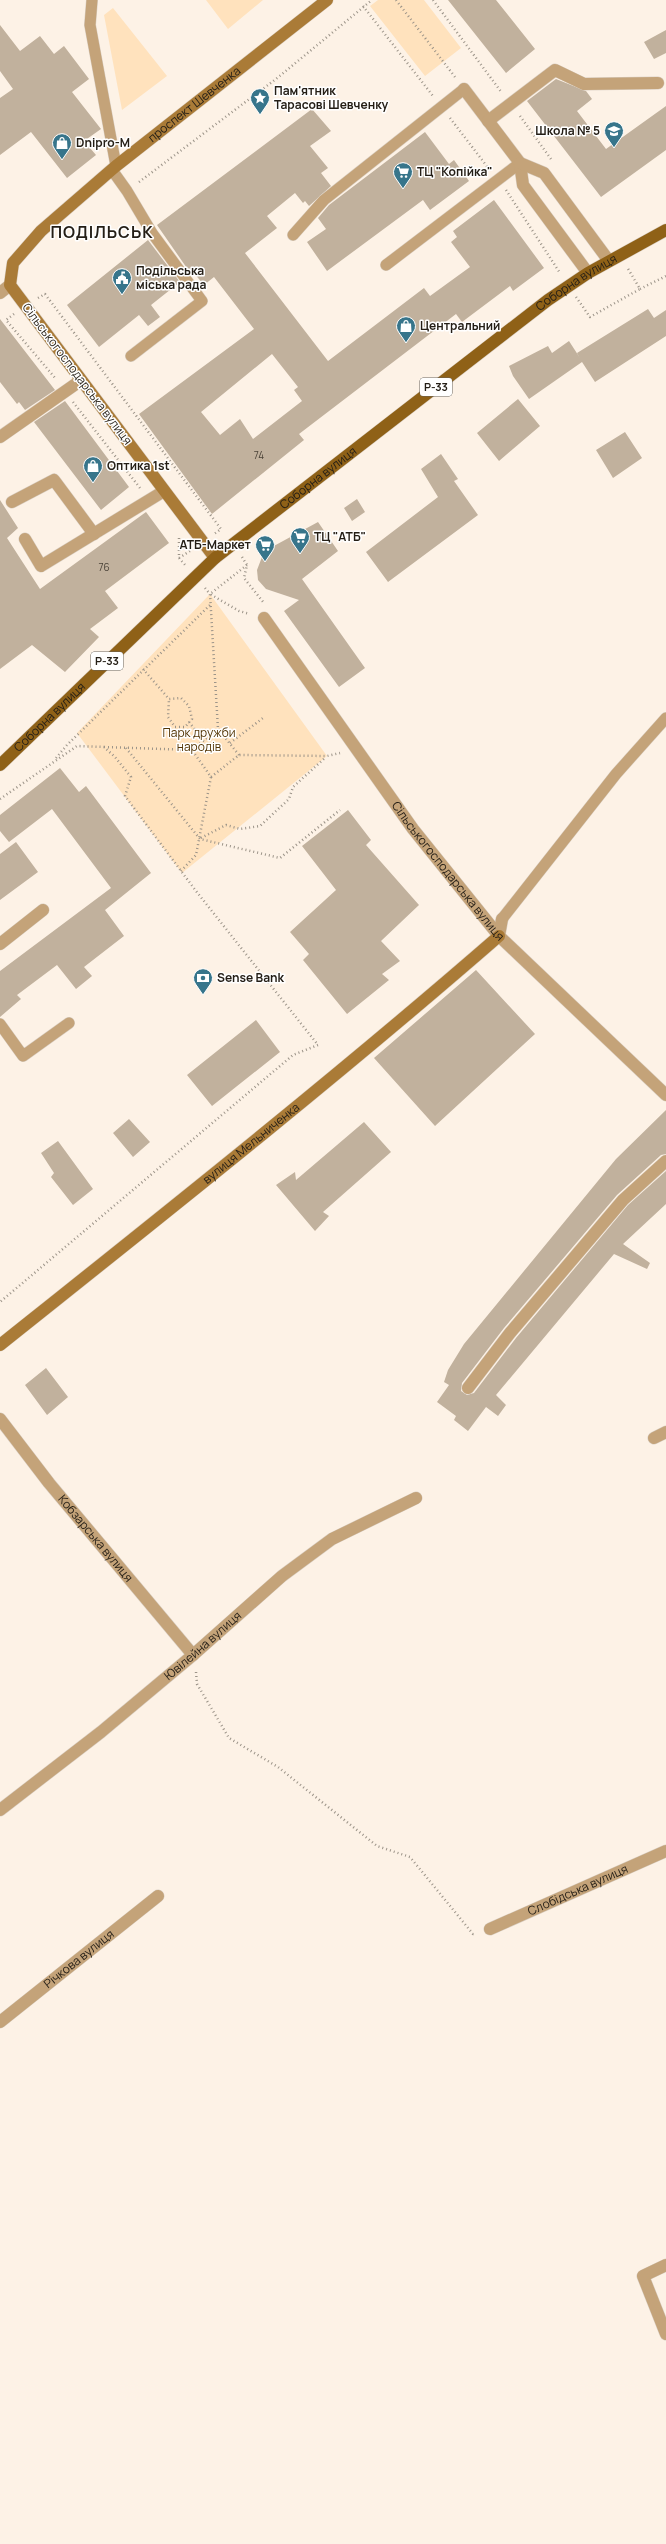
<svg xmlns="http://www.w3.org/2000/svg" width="666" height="2544" font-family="Manrope,sans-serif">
  <rect width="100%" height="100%" fill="#fdf2e6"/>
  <path fill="#ffe2bd" d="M206 0H263L228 29Z
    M378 0H424L461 48 425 76 370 6Z
    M113 8 167 76 122 110 104 15Z
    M210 594 327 756 182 873 77 733Z"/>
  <path fill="#c1b19d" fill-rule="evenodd" d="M448 0H496L535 49 506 73Z
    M0 25 20 51 40 36 54 54 64 46 89 79 72 92 101 129 84 141 96 155 67 178 31 132 0 155V98L13 89 0 71Z
    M666 30V53L654 59 644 42Z
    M556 79 586 91 592 99 577 111 606 149 666 106V150L601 197 527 101Z
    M312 109 331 131 310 146 328 168 321 173 331 186 309 206 305 201 303 203 295 193 267 216 277 228 245 253 328 361 424 288 430 296 470 267 451 242 457 237 453 231 494 200 544 268 513 291 510 286 462 322 456 314 299 434 304 440 212 514 139 414 254 329 214 277 204 285 193 272 191 274 157 225ZM272 354 298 387 294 390 302 401 253 439 240 419 220 435 201 412Z
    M425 132 449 164 454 160 469 181 430 210 423 200 327 271 307 242 326 229 318 218 329 205Z
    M148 240 180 282 151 305 160 317 148 326 139 315 99 347 67 305Z
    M648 309 654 318 666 310V336L595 382 582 362 529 399 513 376 509 366 548 346 552 353 569 341 580 358 577 353Z
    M0 319 55 390 25 410 19 402 17 404 0 382Z
    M518 399 540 426 499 461 477 433Z
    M65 401 129 487 101 510 34 422Z
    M625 432 642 458 613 478 596 450Z
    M441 454 458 479 454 481 478 515 388 582 366 552 438 497 421 469Z
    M357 499 365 512 352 521 344 508Z
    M0 500 18 528 7 538 40 589 146 512 169 543 105 591 118 608 90 629 99 637 65 672 32 645 0 669Z
    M318 522 338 551 302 579 365 668 339 687 284 611 299 600 266 589 258 580 257 570 262 557 272 547Z
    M60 768 79 792 86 786 151 873 105 910 124 936 84 967 92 976 76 989 57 965 17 995 21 999 0 1017V971L111 888 52 809 9 842 0 831V815Z
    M348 810 371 840 366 845 419 905 381 941 400 961 382 974 389 980 347 1014 303 960 309 954 290 932 336 890 302 846Z
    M16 842 38 872 0 900V854Z
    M476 970 535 1034 435 1126 374 1058Z
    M256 1020 280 1052 212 1106 187 1075Z
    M666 1110V1154L661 1155 617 1195 504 1328 462 1383 461 1391 467 1395 474 1393 516 1338 628 1205 666 1171V1204L623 1244 650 1263 647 1269 614 1254 496 1395 506 1405 498 1416 486 1407 468 1431 454 1420 456 1416 437 1402 449 1385 444 1382 448 1370 464 1344 616 1159Z
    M129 1119 150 1142 133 1157 113 1133Z
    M364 1122 391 1152 323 1212 329 1216 315 1231 276 1185 295 1172 296 1180Z
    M58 1141 93 1189 73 1205 51 1177 54 1173 41 1153Z
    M46 1368 68 1397 47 1415 25 1385Z"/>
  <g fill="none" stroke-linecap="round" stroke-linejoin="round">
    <g stroke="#dad0c5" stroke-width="12">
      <path id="lane" d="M92 0 90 25 116 166
        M112 170 127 191 152 233 202 301 131 356
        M293 235 324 200 464 89
        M386 265 520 163
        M502 919 616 774 666 718
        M0 1024 23 1056 69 1023"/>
    </g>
    <g stroke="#dad0c5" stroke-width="13">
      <g id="street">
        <path d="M464 89 520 163 523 185 588 273"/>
        <path d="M488 121 555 70 584 84 658 83"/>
        <path d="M520 163 544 173 609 261"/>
        <path d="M0 293 10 285"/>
        <path d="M0 437 80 381"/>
        <path d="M12 502 54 480 94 534"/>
        <path d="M25 539 41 566 164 491"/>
        <path id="s1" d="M264 618 413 829 499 936 666 1095"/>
        <path d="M499 936 502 919"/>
        <path d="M0 944 43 910"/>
        <path d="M468 1388 510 1333 623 1200 666 1161"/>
        <path id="s2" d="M0 1419 49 1483 193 1655"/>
        <path d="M654 1438 666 1432"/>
        <path id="s3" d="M0 1810 101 1732 193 1655 282 1576 332 1539 416 1498"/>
        <path id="s4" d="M490 1929 666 1851"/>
        <path id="s5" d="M0 2022 158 1896"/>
        <path d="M666 2265 643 2276 666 2334"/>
      </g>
    </g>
    <g stroke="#dad0c5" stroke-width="13">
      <g id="secondary">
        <path id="s6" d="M215 558 10 285 13 263 41 231 116 166 327 0"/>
        <path id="s7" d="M0 1345C168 1211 337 1077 499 936"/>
      </g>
    </g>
    <g stroke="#dad0c5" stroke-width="13">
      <g id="primary">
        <path id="s8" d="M0 765 215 558 548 300 588 273 666 230"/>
      </g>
    </g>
    <path stroke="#9c9489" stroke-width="2.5" stroke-dasharray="1 3" stroke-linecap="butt" d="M396 0 455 77
      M433 0 502 93
      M363 6 433 96
      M520 116 551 159
      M450 118 489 169
      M139 182 276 79 372 0
      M506 190 560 273
      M640 289 666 276
      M576 297 590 317 640 289 627 267
      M38 298 45 294 221 529 214 534
      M14 314 6 320 56 379
      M73 402 140 488
      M179 538V558L186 566
      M242 557 247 565 244 578 264 603
      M179 558 190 551
      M247 565 210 594 239 611 250 614
      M205 588 210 594 218 729
      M143 669 169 699 181 698 189 706 192 719 185 727H175L168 717 169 699
      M189 722 204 741
      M230 743 263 718
      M104 747 192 750
      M126 748 200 839 280 858 340 810
      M239 755 218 729 192 750 211 777 239 755 327 756 340 753
      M56 758 67 745 210 605
      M0 799 77 746 104 747 115 757 131 777 125 796 196 891 318 1045 293 1055 0 1302
      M201 838 226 825 240 829 260 826 289 799 293 787 326 757
      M181 871 196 855 211 777
      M196 1672 197 1684 229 1738 278 1767 377 1846 410 1857 473 1934 476 1933"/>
    <use href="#lane" stroke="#c4a379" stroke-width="11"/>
    <use href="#street" stroke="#c4a379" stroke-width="12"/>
    <use href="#secondary" stroke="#aa7b37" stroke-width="12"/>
    <use href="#primary" stroke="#8f6117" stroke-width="12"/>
  </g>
  <defs>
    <g id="sight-pin" transform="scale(1)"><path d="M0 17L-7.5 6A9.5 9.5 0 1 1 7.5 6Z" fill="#37758b" stroke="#fff"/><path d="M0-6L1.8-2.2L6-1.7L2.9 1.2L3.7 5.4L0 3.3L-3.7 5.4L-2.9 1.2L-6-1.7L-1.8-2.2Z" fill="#fff"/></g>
    <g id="school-pin" transform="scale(1)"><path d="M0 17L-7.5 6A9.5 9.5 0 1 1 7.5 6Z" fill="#37758b" stroke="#fff"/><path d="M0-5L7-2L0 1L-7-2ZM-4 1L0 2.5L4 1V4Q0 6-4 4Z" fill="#fff"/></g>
    <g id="shop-pin" transform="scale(1)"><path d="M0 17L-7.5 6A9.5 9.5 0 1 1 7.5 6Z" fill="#37758b" stroke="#fff"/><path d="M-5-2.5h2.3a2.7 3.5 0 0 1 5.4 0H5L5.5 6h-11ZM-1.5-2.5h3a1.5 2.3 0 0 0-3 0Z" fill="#fff"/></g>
    <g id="supermarket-pin" transform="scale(1)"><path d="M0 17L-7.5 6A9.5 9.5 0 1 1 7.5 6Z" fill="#37758b" stroke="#fff"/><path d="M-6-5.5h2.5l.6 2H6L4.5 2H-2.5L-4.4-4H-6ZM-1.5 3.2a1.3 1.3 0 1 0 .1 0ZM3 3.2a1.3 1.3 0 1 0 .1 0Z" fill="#fff"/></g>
    <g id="civic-pin" transform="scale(1)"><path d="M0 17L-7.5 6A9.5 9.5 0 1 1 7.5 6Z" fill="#37758b" stroke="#fff"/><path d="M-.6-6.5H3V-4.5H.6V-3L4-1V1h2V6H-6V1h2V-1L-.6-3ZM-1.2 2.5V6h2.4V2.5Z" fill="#fff"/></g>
    <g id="bank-pin" transform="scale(1)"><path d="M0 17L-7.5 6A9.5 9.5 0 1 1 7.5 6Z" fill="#37758b" stroke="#fff"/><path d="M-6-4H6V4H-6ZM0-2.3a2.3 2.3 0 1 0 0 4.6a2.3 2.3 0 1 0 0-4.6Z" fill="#fff"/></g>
  </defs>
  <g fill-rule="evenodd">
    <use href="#sight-pin" x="260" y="98"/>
    <use href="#school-pin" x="614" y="131"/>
    <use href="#shop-pin" x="62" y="143"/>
    <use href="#supermarket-pin" x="403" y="172"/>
    <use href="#civic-pin" x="122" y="278"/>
    <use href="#shop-pin" x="406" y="326"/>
    <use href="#shop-pin" x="93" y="466"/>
    <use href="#supermarket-pin" x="300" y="537"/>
    <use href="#supermarket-pin" x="265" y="545"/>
    <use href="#bank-pin" x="203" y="978"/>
  </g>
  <g text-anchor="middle" stroke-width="3" stroke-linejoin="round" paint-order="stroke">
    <g font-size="10" fill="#4b4338">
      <text x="259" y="459">74</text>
      <text x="104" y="571">76</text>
    </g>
    <g fill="#fff" stroke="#66625c" stroke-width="1">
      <rect x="420" y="378" width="32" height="18" rx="3"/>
      <rect x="91" y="652" width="32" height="18" rx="3"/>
    </g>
    <g font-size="11" font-weight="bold" fill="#241e16">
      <text x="436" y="391">Р-33</text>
      <text x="107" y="665">Р-33</text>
    </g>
    <g font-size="12" font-weight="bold" fill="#241e16" stroke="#fff" text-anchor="start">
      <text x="274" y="95">Пам'ятник<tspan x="274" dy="14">Тарасові Шевченку</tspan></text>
      <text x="600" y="135" text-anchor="end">Школа № 5</text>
      <text x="76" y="147">Dnipro-M</text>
      <text x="417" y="176">ТЦ "Копійка"</text>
      <text x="136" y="275">Подільська<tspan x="136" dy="14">міська рада</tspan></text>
      <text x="420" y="330">Центральний</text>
      <text x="107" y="470">Оптика 1st</text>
      <text x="314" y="541">ТЦ "АТБ"</text>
      <text x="251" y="549" text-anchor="end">АТБ-Маркет</text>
      <text x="217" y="982">Sense Bank</text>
    </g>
    <g font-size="12" fill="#241e16" stroke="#fff">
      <text dy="4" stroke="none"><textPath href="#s6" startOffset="605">проспект Шевченка</textPath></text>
      <text dy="4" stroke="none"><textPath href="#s8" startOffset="753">Соборна вулиця</textPath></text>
      <text transform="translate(77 374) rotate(53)" y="4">Сільськогосподарська вулиця</text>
      <text dy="4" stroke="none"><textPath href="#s8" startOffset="429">Соборна вулиця</textPath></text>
      <text dy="4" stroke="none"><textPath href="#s8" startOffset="69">Соборна вулиця</textPath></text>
      <text dy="4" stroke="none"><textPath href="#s1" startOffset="313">Сільськогосподарська вулиця</textPath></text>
      <text dy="4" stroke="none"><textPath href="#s7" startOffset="322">вулиця Мельниченка</textPath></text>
      <text dy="4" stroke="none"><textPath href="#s2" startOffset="153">Кобзарська вулиця</textPath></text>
      <text dy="4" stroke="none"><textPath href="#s3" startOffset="261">Ювілейна вулиця</textPath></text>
      <text dy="4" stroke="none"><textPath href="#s4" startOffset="96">Слобідська вулиця</textPath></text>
      <text dy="4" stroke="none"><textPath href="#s5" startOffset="101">Річкова вулиця</textPath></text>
    </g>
    <g font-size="12" fill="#543605" stroke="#fff">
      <text x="199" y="737">Парк дружби<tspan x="199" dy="14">народів</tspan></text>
    </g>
    <g font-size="16" font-weight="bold" letter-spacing="1" fill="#241e16" stroke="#fff">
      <text x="102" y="238">ПОДІЛЬСЬК</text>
    </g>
  </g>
</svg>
